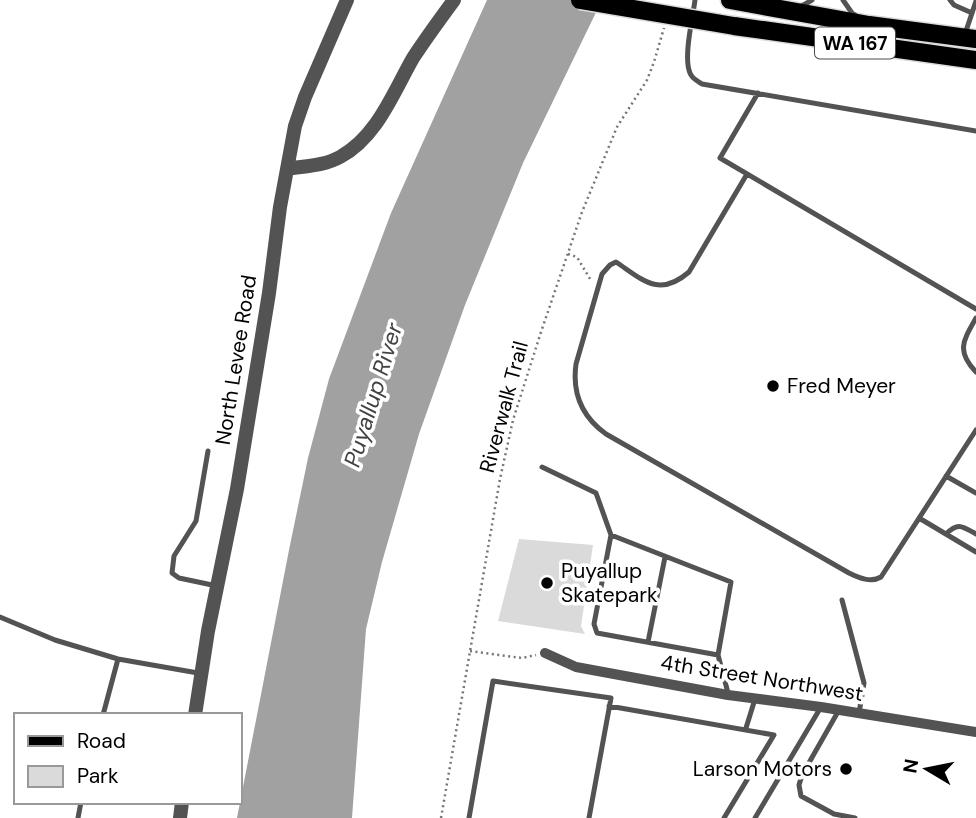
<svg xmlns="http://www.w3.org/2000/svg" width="976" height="818" font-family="'DM Sans',sans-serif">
  <rect width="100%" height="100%" fill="#fff"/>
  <path fill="#dadada" d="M519 539 593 545 581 626 585 634 498 621Z"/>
  <path fill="#a1a1a1" d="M487 0H602L523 163 465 305 419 434 382 562 366 629 352 818H237L289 550 308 458 329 379 391 213Z"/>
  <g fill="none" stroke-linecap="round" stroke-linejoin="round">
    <g stroke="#dbdbdb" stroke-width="21">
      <path id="primary" d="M730 0 869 25 976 39
        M734 26 976 60"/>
    </g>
    <path stroke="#757575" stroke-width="2.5" stroke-dasharray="2 3.5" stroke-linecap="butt" d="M568 254 577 257 590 279
      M470 651 522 658 536 655
      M441 818 500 479 513 420 541 332 582 212 617 127 647 80 654 62 664 28"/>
    <path stroke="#535353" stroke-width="5" d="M695 0C693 17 683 57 690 73 692 79 698 81 702 84L976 131
      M843 0 852 13 858 17
      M950 0 954 5 972 13
      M800 7 812 0
      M965 34 976 1
      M758 93 720 158 976 309
      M747 174 689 272C659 298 643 280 616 262L610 265 602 274 576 364C572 393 581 416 606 434L849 573C859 578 871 583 881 577L976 430
      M976 318C963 341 956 351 976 372
      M208 451 196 521 174 556 172 573 179 578 217 586
      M542 467 596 493 611 535
      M946 476 976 493
      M919 518 976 552
      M946 534C958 522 962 526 976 534
      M842 600 864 683 859 713
      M0 617 55 640 118 659 198 673
      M648 642 665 557
      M718 655 597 633 594 624 611 535 731 582 718 655 728 693
      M609 706 774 735 724 818
      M839 710 802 775 799 785 801 796 834 814 855 818
      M103 715 118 659
      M746 728 755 699
      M78 818 81 802
      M469 818 493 681 611 698 589 818
      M755 818 821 707"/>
    <path stroke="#535353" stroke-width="10" d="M545 653 576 667 728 695 821 707 976 732"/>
    <path stroke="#535353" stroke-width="14" d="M287 169C304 166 324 166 340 157 377 137 393 93 413 58 426 38 440 19 454 0
      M195 715 208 631 237 489 269 293 280 207 295 126 305 97 347 0
      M180 818 182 802"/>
    <use href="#primary" stroke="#000" stroke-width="18"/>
    <g stroke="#dbdbdb" stroke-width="21" stroke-linecap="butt">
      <path id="primary-bridge" d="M580 0 734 26"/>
    </g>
    <use href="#primary-bridge" stroke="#000" stroke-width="18"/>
  </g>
  <g fill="#000" stroke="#fff" stroke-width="2.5">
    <circle cx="773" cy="386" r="7"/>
    <circle cx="547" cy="583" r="7"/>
    <circle cx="846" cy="769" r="7"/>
  </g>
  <g text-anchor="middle" stroke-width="7" stroke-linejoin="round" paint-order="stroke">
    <rect fill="#fff" stroke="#4c4c4c" stroke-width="2" x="815" y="27.5" width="80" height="31" rx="5"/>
    <g font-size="19" font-weight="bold" fill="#000">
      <text x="855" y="50">WA 167</text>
    </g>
    <g font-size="21" fill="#000" stroke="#fff">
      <text transform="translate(236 360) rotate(-81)" y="7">North Levee Road</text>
      <text transform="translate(504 407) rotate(-75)" y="7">Riverwalk Trail</text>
      <text transform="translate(762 678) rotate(9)" y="7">4th Street Northwest</text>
    </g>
    <g font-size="21" fill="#000" stroke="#fff" text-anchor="start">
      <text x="787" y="393">Fred Meyer</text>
      <text x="561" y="578">Puyallup<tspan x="561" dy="24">Skatepark</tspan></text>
      <text x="832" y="776" text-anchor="end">Larson Motors</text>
    </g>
    <g font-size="23" font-style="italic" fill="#424242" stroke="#fff">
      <text transform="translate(373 395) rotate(-73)" y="8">Puyallup River</text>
    </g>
  </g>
  <rect x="14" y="713" width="228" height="91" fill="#ffffff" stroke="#999999" stroke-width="2"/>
  <rect x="28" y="736" width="35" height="10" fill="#000000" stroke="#999999" stroke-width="2"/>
  <text x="77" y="748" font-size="21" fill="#000000">Road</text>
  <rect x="28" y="766" width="35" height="21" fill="#dadada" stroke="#999999" stroke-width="2"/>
  <text x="77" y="783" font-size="21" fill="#000000">Park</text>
  <g transform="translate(927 769) rotate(280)" stroke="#ffffff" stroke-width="5" paint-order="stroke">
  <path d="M0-5L12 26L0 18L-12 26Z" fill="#000000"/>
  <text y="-10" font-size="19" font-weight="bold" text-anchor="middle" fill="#000000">N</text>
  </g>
</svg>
